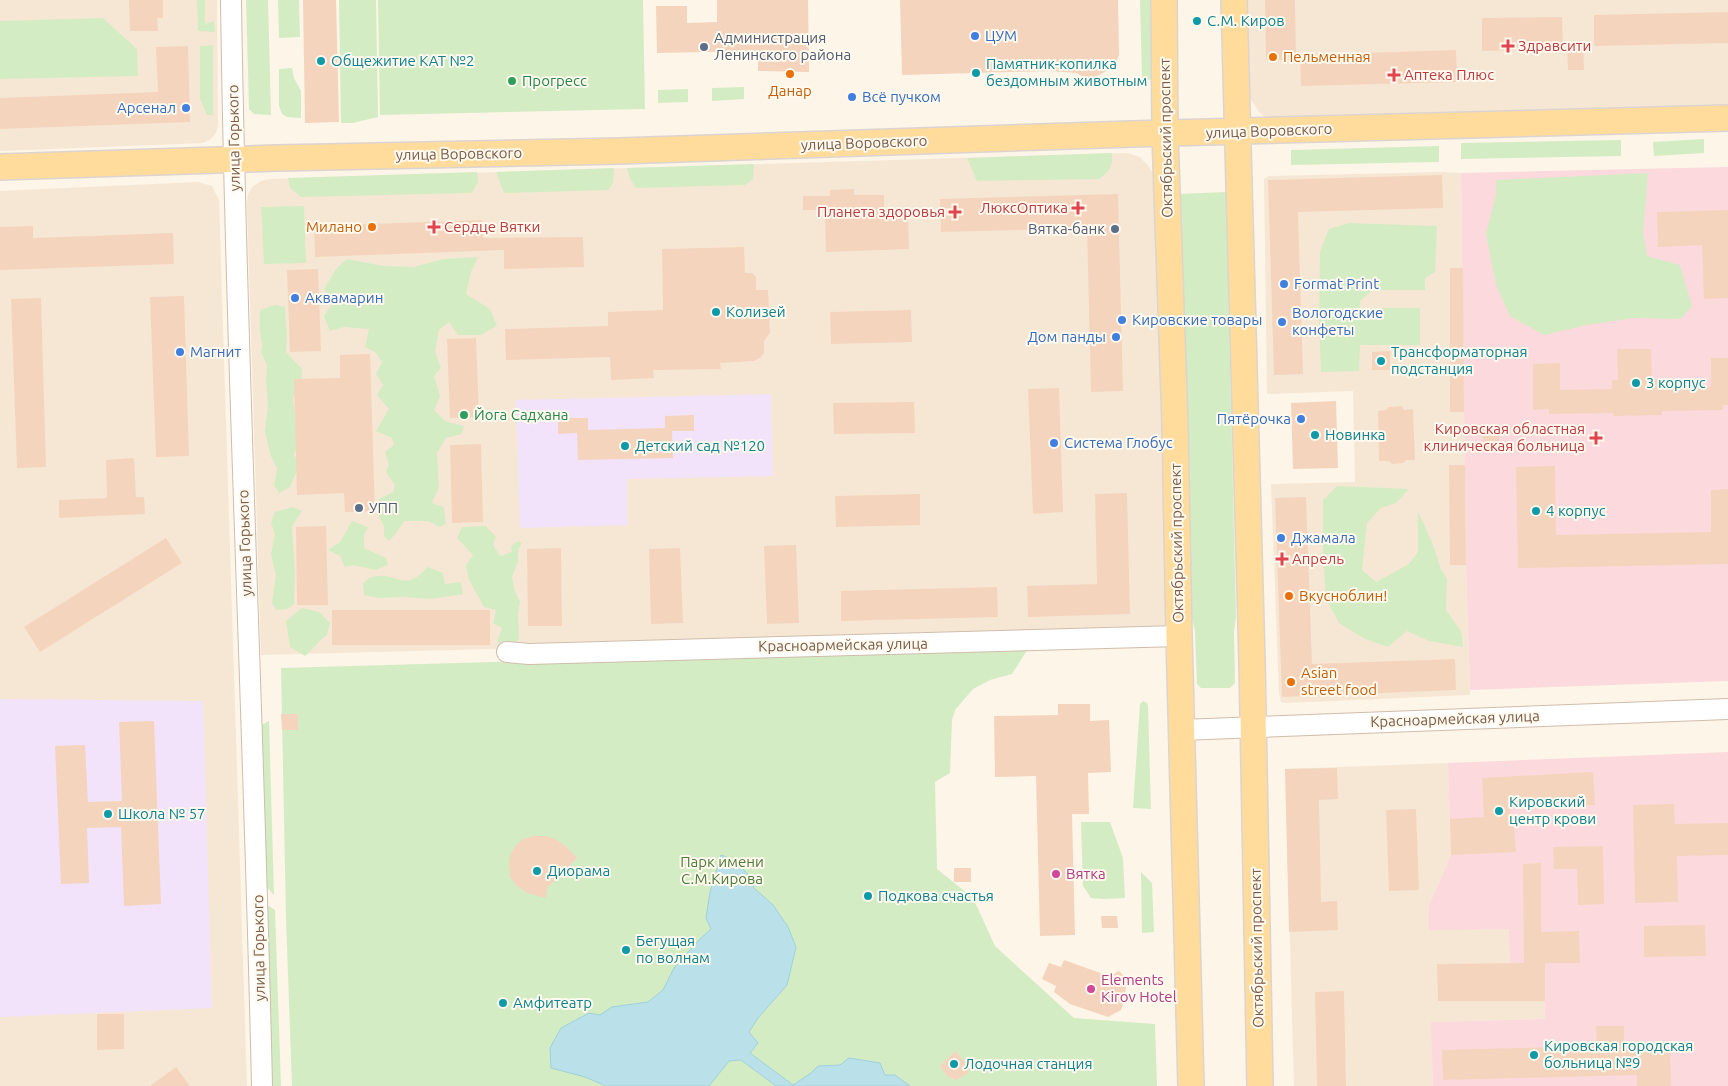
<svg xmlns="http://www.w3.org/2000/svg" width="1728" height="1086" font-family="Ubuntu,sans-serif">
  <rect width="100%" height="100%" fill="#fdf5e7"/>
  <path fill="#f6e7d5" d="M0 0H217L218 126 216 133 211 139 203 143 0 151Z
    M1243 0H1728V109L1269 120 1259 112 1248 95Z
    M1127 153 1140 157 1149 167 1156 179 1168 628 1156 632 261 655 247 205 248 194 253 186 261 181 271 179Z
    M1442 172 1461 173 1466 565 1470 695 1285 703 1281 702 1279 693 1271 484 1355 482 1353 391 1267 394 1264 179 1269 176Z
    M198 182 212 186 219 200 247 1086H0V191Z
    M1448 763 1451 855 1429 905 1510 929 1545 963V1019L1432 1022 1433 1086H1294L1285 769Z"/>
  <path fill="#f2e3fa" d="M771 394 773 476 627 479 628 525 520 528 516 400Z
    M0 699 203 701 212 1008 0 1017Z"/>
  <path fill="#fcd9dd" d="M1728 167V681L1470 690 1466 565 1461 173Z
    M1728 752V1086H1433L1431 1022 1545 1019V964L1510 963 1509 929 1429 930V905L1451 855 1448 763Z"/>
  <path fill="#d4ecc4" d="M197 0H205V24L214 21 215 32 198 31Z
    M246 0H268L271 115 254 114 249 109Z
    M278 0H299L300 37 279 38Z
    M339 0H376L378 117 353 123H341Z
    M378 0H643L645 109 380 115Z
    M1140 0H1150L1153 77 1149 80 1142 79Z
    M103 18 137 49 138 76 0 79V21Z
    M213 45V115H207L200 99V46Z
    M292 68 294 78 301 91V118L287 117 282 114 279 106V69Z
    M744 87V99L712 101V88Z
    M688 89V102L658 103V90Z
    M1704 139V153L1654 156 1653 142Z
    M1621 140V156L1461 159V143Z
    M1439 146V162L1291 165V150Z
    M1112 153C1113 167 1110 171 1099 179L977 181 967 158Z
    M754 164 753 179 745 185 636 188 630 179 627 168Z
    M614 168 613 183 608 190 504 193 496 172Z
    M477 172 478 182 472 193 301 197 290 188 288 178Z
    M1648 173 1643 233 1647 256 1680 265 1692 306 1681 319 1633 318 1587 325 1544 335 1510 316 1496 285 1486 234 1496 195V180Z
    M1226 192 1236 616 1234 632 1235 683 1230 688H1201L1197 684 1195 631 1192 617 1179 194Z
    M304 206 306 263 264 264 261 207Z
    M1349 223 1437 226 1435 272 1425 278V290H1373L1360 301V308H1420V345H1360L1359 371 1321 372 1319 319 1320 251 1329 229Z
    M478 257 471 272 466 294 490 309 497 326 481 335H458L449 322 439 330 435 352 441 368 434 376 440 396 434 410 445 421 464 426 462 434 446 438 437 453 439 487 432 503 444 507 446 524 440 527 428 521H404L397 532 389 541 384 536V526L379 517V499L393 492 395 485 386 472 389 465 385 452 394 445 392 438 376 431 389 409 377 395 383 385 376 374 382 362 375 352 365 347 369 329 344 327 330 331 324 316 333 302 324 289 336 269 347 259 383 266 414 267 443 259Z
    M275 305 285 307 287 339 286 352 302 369 301 383 293 398 299 440 294 455 299 462 296 473 290 487 279 493 274 485 277 469 270 454 265 431 268 406 266 381 267 365 261 352C263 343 261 340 260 331 259 324 260 317 260 310Z
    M1337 486 1409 489 1396 503 1381 508 1367 523 1362 570 1376 582 1409 564 1418 552V511L1432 542 1441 569 1447 579 1446 610 1461 631 1463 647 1429 641 1407 631 1388 647 1365 639 1339 623 1326 599 1323 551V500Z
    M293 507 302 511 292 526 295 572 294 604 287 609 276 610 272 603 276 575 271 554 275 534 271 523 275 512Z
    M352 521 368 527 364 535V548L386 558 388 565 376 570 353 565 345 567 340 556 328 550 340 542Z
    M486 526 496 537 493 545 500 556 512 552 511 546 518 541 522 543 518 550V562L512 577 515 591 520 602 518 612 519 640 506 647 497 642 502 628 493 623 496 610 484 607 469 580 466 566 473 555 457 538 462 527Z
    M427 567 443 573 445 584 461 582 463 594 431 599 403 597 378 598 364 595 363 583C366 581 369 577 373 577 396 570 405 595 427 567Z
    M302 608 319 612 330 623 327 635C318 641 314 649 305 656L290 647 286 621Z
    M1029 647 1012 674 990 680 973 689 955 710 952 720 950 773 935 782 937 869 973 898 995 946 1074 1018 1155 1024 1157 1086H292L286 919 281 668Z
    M1143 701 1147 703 1148 706 1151 809 1133 808 1140 704Z
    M269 721 274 895 265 885 259 726Z
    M1081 822H1110L1123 858 1125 898 1104 899 1091 898 1083 886Z
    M1141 872 1152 883 1154 932 1142 933Z
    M264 903 275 910 281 1086H271Z"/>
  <path fill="#bae1e9" stroke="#9fd1db" d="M721 855 736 861 752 879 754 888 773 905 788 927 796 947 787 985 758 1018 749 1032 758 1043 750 1053 793 1085 811 1073 818 1066 840 1065 849 1058 880 1063 885 1075H895L910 1086H776L741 1060 729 1061 709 1086H606L585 1077 551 1068 550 1048 561 1028 589 1013 600 1015 612 1007 648 1002 663 990 674 968 700 939 711 929 706 918 710 892Z"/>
  <path fill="#f5d4bd" d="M129 0H163V18H157L158 31H130Z
    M303 0H336L339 122 305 123Z
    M717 0H808L809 72 758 71V51L657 53 656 6H687V23L717 22Z
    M900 0H1118L1119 55 1114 67 1095 77H1083L1077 73 1050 71 902 75Z
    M1265 0H1295L1296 60H1266Z
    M1728 12V43L1594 46V15Z
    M1562 17 1563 49 1482 51V18Z
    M1567 42H1583L1584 70H1568Z
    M188 46 190 122 0 129V98L158 92 156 47Z
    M1456 50 1457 82 1301 86 1300 55Z
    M1442 175 1443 208 1298 212 1303 374 1274 375 1268 180Z
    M854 189V195H884V217H908L909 249 826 252 825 210H803V196H830V190Z
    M1118 194 1123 391 1091 392 1087 228 941 232 940 199Z
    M1728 210V298L1704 299 1702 245 1658 247 1657 212Z
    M482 220 483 238 583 237 584 267 504 269V250L315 257 314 226Z
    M33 226V238L173 233 174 264 0 270V227Z
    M744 247 745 273H752L756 277V290H768L770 333 764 341V353L760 358 754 361 720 363 721 369 653 370 654 378 611 380 610 357 506 360 505 329 608 326V312L663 310 662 249Z
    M1450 268H1463L1464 412H1450Z
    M318 269 321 351 290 352 287 270Z
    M184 296 189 456 156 457 150 297Z
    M41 298 46 467 17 468 11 299Z
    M911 310 912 342 831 344 830 312Z
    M476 338 479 417 450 418 447 339Z
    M1617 349H1651L1652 379H1660V388L1711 387V358H1728V405H1723V410L1662 411V415L1613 416V413L1549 414V409L1533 410V364L1560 363V390L1612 389V380H1618Z
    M1390 351V370H1372V352Z
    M370 354 375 511 345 512 344 493 297 495 294 379 340 378V355Z
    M1059 388 1063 512 1033 514 1028 389Z
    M1336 401 1338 468 1293 469 1291 403Z
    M914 402 915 433 834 434 833 403Z
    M1402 406 1404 410 1413 409 1415 460H1406L1403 463 1392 464 1389 461H1379L1378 411 1386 410 1389 407Z
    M694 415V431H672L673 458 578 460 577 433 558 434V418H588V430L665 428V416Z
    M1483 425H1499V449H1483Z
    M481 444 483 522 452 523 450 445Z
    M134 458 136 497H144L145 514 59 518V500L107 498 106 460Z
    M1449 465H1465L1466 565H1450Z
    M1555 466 1556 535 1711 532V490L1728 489V564L1518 568 1516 467Z
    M1127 493 1130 614 1028 617 1027 586 1097 584 1095 494Z
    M920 494V525L836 527 835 496Z
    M1306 497 1312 664 1455 659 1456 690 1282 697 1275 498Z
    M326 526 328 605H297L296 527Z
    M166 538 182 563 40 652 24 627Z
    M796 545 799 623 767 624 764 546Z
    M561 548 562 626H528L527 549Z
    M680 548 683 623 651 624 649 549Z
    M997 587 998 617 841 621V591Z
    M332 610H490V645H332Z
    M1058 704H1090V721L1109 720 1111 772 1088 773 1089 814H1072L1075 935 1040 936 1036 776 995 777 994 716 1058 715Z
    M281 714H298V730H282Z
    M154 721 161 904 124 906 121 827 87 828 89 883 61 884 55 746 85 745 88 802 122 801 119 722Z
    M1337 768 1338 799 1319 800 1321 902 1337 901 1338 930 1289 932 1285 769Z
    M1593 772 1595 805 1568 806 1567 799 1510 802 1511 827H1514L1516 852 1451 855 1450 819 1484 817 1482 778Z
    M1674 804 1675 824 1728 823V855L1677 856 1678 902 1635 903 1633 805Z
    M1416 809 1419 890 1389 891 1386 810Z
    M533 836H546L557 840 568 848 577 858 547 888 546 898 527 893 517 886 510 877 509 865 510 856 515 846 523 839Z
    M1603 846 1604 904 1578 905 1577 869H1554L1553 847Z
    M1541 863V932L1579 931 1580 963H1545V1001H1438L1437 964 1524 963 1523 864Z
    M954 868H971V882H954Z
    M1101 916H1117L1118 928H1102Z
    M1705 925 1706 956 1644 957V926Z
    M1064 960 1106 975 1114 974 1119 971 1125 977 1126 986 1125 998 1121 1010 1108 1017 1070 1004 1054 992 1056 986 1042 979 1049 963 1061 967Z
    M1344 991 1346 1086H1317L1315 992Z
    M97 1014H124V1049L97 1050Z
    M1596 1026H1624V1049L1670 1048 1671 1086H1637V1075L1443 1080 1442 1050 1597 1046Z
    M956 1051 969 1068 968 1073 956 1080 947 1076 940 1066Z
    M176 1067 190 1086H150Z"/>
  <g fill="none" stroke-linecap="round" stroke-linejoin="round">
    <g stroke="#d0bdab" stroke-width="22">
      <path id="minor" d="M231 0C236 362 254 724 262 1086
        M507 652 529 654 1179 636
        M1181 730 1728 709"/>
    </g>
    <g stroke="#dcd4d0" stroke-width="28">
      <path id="major" d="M1164 0 1165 134 1175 424 1179 636 1191 1086
        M1234 0 1252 661 1260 1086
        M0 167 277 158 619 151 1132 134 1728 118"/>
    </g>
    <use href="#minor" stroke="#fff" stroke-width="20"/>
    <use href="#major" stroke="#ffdc9c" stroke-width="25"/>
  </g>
  <g fill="#0f9aa8" stroke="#fff9ee" stroke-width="2">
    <circle cx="1197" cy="21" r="5"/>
    <circle cx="321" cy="61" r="5"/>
    <circle cx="976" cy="73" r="5"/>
    <circle cx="716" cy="312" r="5"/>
    <circle cx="1381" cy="361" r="5"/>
    <circle cx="1636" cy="383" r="5"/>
    <circle cx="1315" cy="435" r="5"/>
    <circle cx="625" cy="446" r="5"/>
    <circle cx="1536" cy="511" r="5"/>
    <circle cx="1499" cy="811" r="5"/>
    <circle cx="108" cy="814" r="5"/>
    <circle cx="537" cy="871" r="5"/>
    <circle cx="868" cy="896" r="5"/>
    <circle cx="626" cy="950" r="5"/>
    <circle cx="503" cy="1003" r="5"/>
    <circle cx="1534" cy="1055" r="5"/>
    <circle cx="954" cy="1064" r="5"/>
  </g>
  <g fill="#3f7fe0" stroke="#fff9ee" stroke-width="2">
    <circle cx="975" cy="36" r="5"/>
    <circle cx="852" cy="97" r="5"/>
    <circle cx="186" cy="108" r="5"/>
    <circle cx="1284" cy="284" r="5"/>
    <circle cx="295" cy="298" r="5"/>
    <circle cx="1122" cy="320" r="5"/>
    <circle cx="1282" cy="322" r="5"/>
    <circle cx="1116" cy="337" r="5"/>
    <circle cx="180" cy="352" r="5"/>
    <circle cx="1301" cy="419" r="5"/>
    <circle cx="1054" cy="443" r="5"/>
    <circle cx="1281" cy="538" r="5"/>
  </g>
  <g fill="#e0444e" stroke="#fff9ee" stroke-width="2">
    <path d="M1505.5 38.5h5v5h5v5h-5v5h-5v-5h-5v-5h5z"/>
    <path d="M1391.5 67.5h5v5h5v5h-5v5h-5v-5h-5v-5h5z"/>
    <path d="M1075.5 200.5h5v5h5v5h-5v5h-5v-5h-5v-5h5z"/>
    <path d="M952.5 204.5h5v5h5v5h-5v5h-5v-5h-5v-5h5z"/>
    <path d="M431.5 219.5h5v5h5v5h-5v5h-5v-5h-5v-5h5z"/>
    <path d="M1593.5 430.5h5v5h5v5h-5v5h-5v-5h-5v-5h5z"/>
    <path d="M1279.5 551.5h5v5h5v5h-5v5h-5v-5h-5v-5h5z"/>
  </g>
  <g fill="#5c6f8a" stroke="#fff9ee" stroke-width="2">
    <circle cx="704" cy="47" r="5"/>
    <circle cx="1115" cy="229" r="5"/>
    <circle cx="359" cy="508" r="5"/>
  </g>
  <g fill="#e8710a" stroke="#fff9ee" stroke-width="2">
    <circle cx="1273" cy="57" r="5"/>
    <circle cx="790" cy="74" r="5"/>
    <circle cx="372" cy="227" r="5"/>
    <circle cx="1289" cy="596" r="5"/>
    <circle cx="1291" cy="682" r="5"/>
  </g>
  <g fill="#2e9e5b" stroke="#fff9ee" stroke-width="2">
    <circle cx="512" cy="81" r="5"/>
    <circle cx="464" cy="415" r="5"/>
  </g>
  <g fill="#d1479c" stroke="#fff9ee" stroke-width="2">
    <circle cx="1056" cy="874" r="5"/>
    <circle cx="1091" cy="989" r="5"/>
  </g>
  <g text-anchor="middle" stroke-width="4" stroke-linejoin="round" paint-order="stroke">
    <g font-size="15" fill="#0d838f" stroke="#fff9ee" text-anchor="start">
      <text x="1207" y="26">С.М. Киров</text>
      <text x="331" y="66">Общежитие КАТ №2</text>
      <text x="986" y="69">Памятник-копилка<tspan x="986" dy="17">бездомным животным</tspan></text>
      <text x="726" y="317">Колизей</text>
      <text x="1391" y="357">Трансформаторная<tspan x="1391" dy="17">подстанция</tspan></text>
      <text x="1646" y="388">3 корпус</text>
      <text x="1325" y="440">Новинка</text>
      <text x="635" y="451">Детский сад №120</text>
      <text x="1546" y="516">4 корпус</text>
      <text x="1509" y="807">Кировский<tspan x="1509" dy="17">центр крови</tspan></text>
      <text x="118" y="819">Школа № 57</text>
      <text x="547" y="876">Диорама</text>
      <text x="878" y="901">Подкова счастья</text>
      <text x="636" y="946">Бегущая<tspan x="636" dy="17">по волнам</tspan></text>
      <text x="513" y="1008">Амфитеатр</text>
      <text x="1544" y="1051">Кировская городская<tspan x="1544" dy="17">больница №9</tspan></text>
      <text x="964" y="1069">Лодочная станция</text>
    </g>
    <g font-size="15" fill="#366cbe" stroke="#fff9ee" text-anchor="start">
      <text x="985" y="41">ЦУМ</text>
      <text x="862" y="102">Всё пучком</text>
      <text x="176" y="113" text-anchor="end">Арсенал</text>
      <text x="1294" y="289">Format Print</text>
      <text x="305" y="303">Аквамарин</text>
      <text x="1292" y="318">Вологодские<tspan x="1292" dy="17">конфеты</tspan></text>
      <text x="1132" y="325">Кировские товары</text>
      <text x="1106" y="342" text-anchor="end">Дом панды</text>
      <text x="190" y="357">Магнит</text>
      <text x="1291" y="424" text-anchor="end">Пятёрочка</text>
      <text x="1064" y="448">Система Глобус</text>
      <text x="1291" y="543">Джамала</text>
    </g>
    <g font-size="15" fill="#4e5e75" stroke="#fff9ee" text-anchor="start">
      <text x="714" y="43">Администрация<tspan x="714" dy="17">Ленинского района</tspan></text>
      <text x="1105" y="234" text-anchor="end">Вятка-банк</text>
      <text x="369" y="513">УПП</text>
    </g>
    <g font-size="15" fill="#be3a42" stroke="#fff9ee" text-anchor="start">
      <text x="1518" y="51">Здравсити</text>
      <text x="1404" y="80">Аптека Плюс</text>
      <text x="1068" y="213" text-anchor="end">ЛюксОптика</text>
      <text x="945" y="217" text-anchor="end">Планета здоровья</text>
      <text x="444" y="232">Сердце Вятки</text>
      <text x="1585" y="434" text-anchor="end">Кировская областная<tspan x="1585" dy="17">клиническая больница</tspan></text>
      <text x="1292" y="564">Апрель</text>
    </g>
    <g font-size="15" fill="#c56008" stroke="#fff9ee" text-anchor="start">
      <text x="1283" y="62">Пельменная</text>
      <text x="790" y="96" text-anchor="middle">Данар</text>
      <text x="362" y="232" text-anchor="end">Милано</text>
      <text x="1299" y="601">Вкусноблин!</text>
      <text x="1301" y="678">Asian<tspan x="1301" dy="17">street food</tspan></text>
    </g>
    <g font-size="15" fill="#27864d" stroke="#fff9ee" text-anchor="start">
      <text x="522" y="86">Прогресс</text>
      <text x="474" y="420">Йога Садхана</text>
    </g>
    <g font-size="15" fill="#795b49" stroke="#fff9ee">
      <text transform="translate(1269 131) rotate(-2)" y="5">улица Воровского</text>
      <text transform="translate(234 138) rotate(-91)" y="5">улица Горького</text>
      <text transform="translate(1166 138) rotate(-91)" y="5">Октябрьский проспект</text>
      <text transform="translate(864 143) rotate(-2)" y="5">улица Воровского</text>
      <text transform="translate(459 154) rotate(-1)" y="5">улица Воровского</text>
      <text transform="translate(245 543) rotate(-92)" y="5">улица Горького</text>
      <text transform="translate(1177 543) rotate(-91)" y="5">Октябрьский проспект</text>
      <text transform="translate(843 645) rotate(-1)" y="5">Красноармейская улица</text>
      <text transform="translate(1455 719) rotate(-2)" y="5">Красноармейская улица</text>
      <text transform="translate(259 948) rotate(-91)" y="5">улица Горького</text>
      <text transform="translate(1257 948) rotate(-91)" y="5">Октябрьский проспект</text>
    </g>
    <g font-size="15" fill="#4e7a3d" stroke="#fff9ee">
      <text x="722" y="867">Парк имени<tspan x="722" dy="17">С.М.Кирова</tspan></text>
    </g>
    <g font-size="15" fill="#b23c85" stroke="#fff9ee" text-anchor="start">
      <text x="1066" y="879">Вятка</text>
      <text x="1101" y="985">Elements<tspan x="1101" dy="17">Kirov Hotel</tspan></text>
    </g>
  </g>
</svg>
